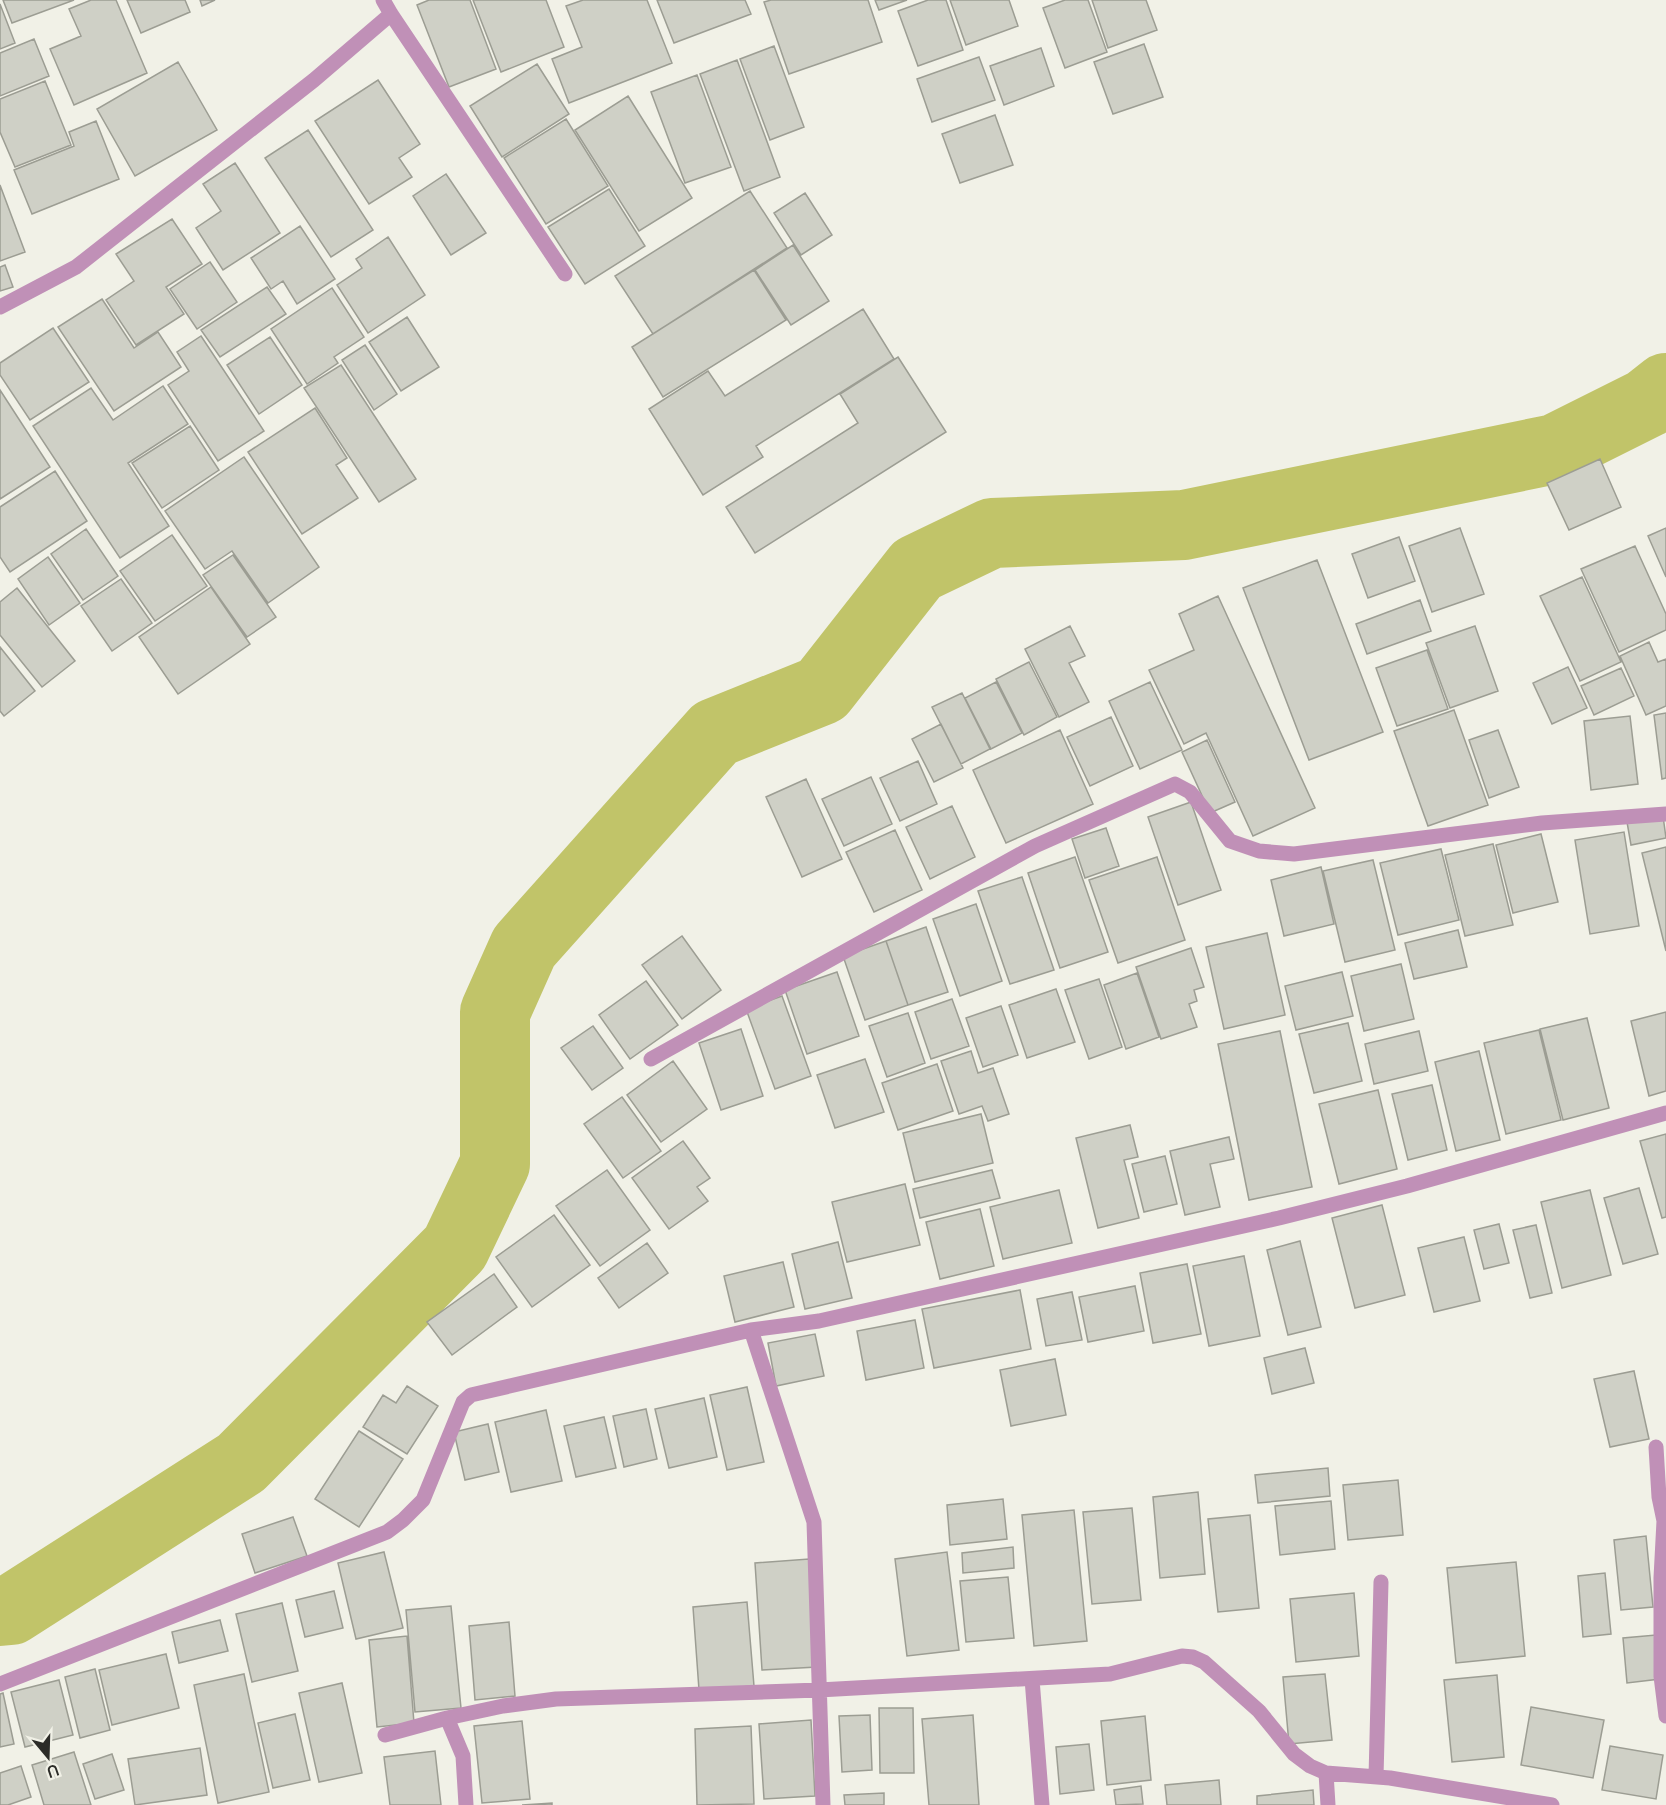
<svg xmlns="http://www.w3.org/2000/svg" width="1666" height="1805" font-family="Manrope,sans-serif">
  <rect width="100%" height="100%" fill="#f1f1e7"/>
  <g fill="none" stroke-linecap="round" stroke-linejoin="round">
    <path stroke="#c1c469" stroke-width="70" d="M0 1611 11 1610 241 1463 455 1248 495 1164V1012L524 947 715 733 822 690 917 569 992 533 1184 525 1555 449 1647 403 1666 388"/>
  </g>
  <path fill="#cfd0c6" stroke="#9c9d93" stroke-width="1.5" d="M3 0H74L12 23Z
    M91 0H116L147 73 74 105 50 49 81 36 69 9Z
    M127 0H185L190 12 141 33Z
    M200 0H215L202 6Z
    M429 0H470L496 69 449 87 417 5Z
    M473 0H546L564 47 501 72Z
    M583 0H647L672 63 569 103 552 59 582 47 566 6Z
    M657 0H745L751 14 674 43Z
    M771 0H868L882 42 789 74 764 2Z
    M875 0H907L879 10Z
    M928 0H946L963 50 918 66 898 11Z
    M950 0H1009L1018 26 966 45Z
    M1065 0H1088L1107 52 1065 68 1043 8Z
    M1092 0H1146L1157 30 1108 48Z
    M0 4 15 43 0 49Z
    M34 39 49 76 0 96V53Z
    M1144 44 1163 97 1113 114 1094 62Z
    M774 46 804 127 770 140 740 59Z
    M1041 48 1054 86 1004 105 990 66Z
    M979 57 995 100 932 122 917 79Z
    M737 60 780 177 744 191 700 74Z
    M178 62 217 130 135 176 97 109Z
    M537 64 569 114 502 157 470 106Z
    M697 75 731 167 685 183 651 92Z
    M378 80 420 144 399 158 412 177 369 204 315 121Z
    M45 81 71 145 15 167 0 132V99Z
    M628 96 692 198 639 231 575 130Z
    M995 115 1013 165 960 183 942 134Z
    M566 119 608 186 546 224 504 158Z
    M96 121 119 179 32 214 14 170 74 146 69 132Z
    M308 130 373 230 331 257 265 158Z
    M235 163 280 233 223 270 196 228 221 211 203 184Z
    M446 174 486 233 451 255 413 196Z
    M0 185 25 252 0 261Z
    M609 189 645 246 585 284 548 227Z
    M750 191 787 248 653 334 615 276Z
    M805 193 832 235 801 255 774 213Z
    M172 219 202 264 166 287 184 314 136 345 106 300 134 281 116 254Z
    M300 226 335 279 297 304 283 281 271 289 251 258Z
    M388 237 425 295 368 333 337 285 362 268 356 259Z
    M793 245 829 301 791 325 755 270Z
    M210 262 237 302 197 329 170 289Z
    M5 265 13 287 0 291V267Z
    M754 270 786 320 663 397 632 347Z
    M267 287 286 314 220 357 201 330Z
    M332 288 364 337 334 357 338 363 307 384 271 329Z
    M102 299 134 348 158 332 181 367 114 411 58 327Z
    M863 309 894 359 756 446 763 457 703 495 649 409 708 371 725 396Z
    M407 317 439 367 401 391 369 342Z
    M53 328 89 382 30 420 0 375V363Z
    M201 336 264 431 218 461 168 385 189 371 177 352Z
    M270 337 302 385 259 414 227 365Z
    M365 345 397 394 374 410 342 360Z
    M898 357 946 432 755 553 726 507 858 423 840 394Z
    M341 365 416 479 379 502 304 388Z
    M163 386 188 424 128 463 169 526 120 558 33 426 91 388 113 420Z
    M0 390 50 467 0 499Z
    M315 408 347 458 336 465 358 498 302 534 248 452Z
    M190 426 219 470 162 508 132 463Z
    M244 457 319 567 268 603 232 551 205 569 165 511Z
    M1600 459 1621 507 1569 530 1547 483Z
    M55 471 87 521 10 572 0 557V507Z
    M1460 528 1484 594 1432 612 1409 546Z
    M1666 528V577L1648 536Z
    M86 529 118 576 83 600 51 554Z
    M172 535 207 586 155 621 120 571Z
    M1399 537 1415 581 1368 598 1352 554Z
    M1635 546 1666 614V630L1619 652 1581 569Z
    M233 555 276 617 247 637 203 575Z
    M48 557 80 603 49 625 18 579Z
    M1317 560 1383 732 1309 760 1243 588Z
    M1582 577 1621 662 1580 681 1540 596Z
    M121 579 152 623 112 651 81 606Z
    M211 587 250 644 178 694 139 637Z
    M17 588 75 661 42 687 0 635V602Z
    M1218 596 1315 808 1253 836 1206 733 1184 744 1149 670 1194 650 1179 614Z
    M1420 600 1431 631 1367 654 1356 624Z
    M1070 626 1085 656 1069 663 1089 702 1059 717 1025 649Z
    M1475 626 1498 691 1450 708 1426 643Z
    M1649 642 1658 662 1666 659V706L1646 715 1620 656Z
    M0 647 35 691 4 716 0 711Z
    M1427 650 1448 709 1397 726 1376 668Z
    M1029 662 1057 717 1024 735 996 679Z
    M1568 667 1587 708 1552 724 1533 683Z
    M1621 668 1634 696 1594 715 1581 686Z
    M996 682 1022 733 991 749 965 698Z
    M1150 682 1182 750 1140 769 1109 701Z
    M962 693 990 749 961 764 932 707Z
    M1454 710 1488 805 1428 826 1394 731Z
    M1666 713V778L1662 779 1654 715Z
    M1630 716 1638 784 1591 790 1584 721Z
    M1111 717 1133 766 1090 786 1067 737Z
    M941 724 963 768 934 782 912 739Z
    M1060 730 1093 804 1006 843 973 770Z
    M1498 730 1519 787 1489 798 1469 740Z
    M1207 740 1235 802 1210 813 1182 752Z
    M918 761 937 804 900 821 880 778Z
    M871 777 892 824 844 846 822 799Z
    M806 779 842 859 802 877 766 797Z
    M1191 802 1221 890 1178 905 1148 817Z
    M952 806 975 857 930 879 906 827Z
    M1663 816 1666 838 1631 845 1627 822Z
    M1106 828 1119 866 1085 878 1072 839Z
    M895 830 922 890 874 912 846 852Z
    M1624 832 1639 926 1590 934 1575 840Z
    M1541 834 1558 902 1513 913 1496 845Z
    M1493 844 1513 925 1465 936 1445 855Z
    M1666 847V951L1642 853Z
    M1441 849 1459 920 1398 935 1380 863Z
    M1075 857 1108 952 1060 968 1028 873Z
    M1157 857 1185 940 1118 963 1089 880Z
    M1373 860 1395 950 1345 962 1323 871Z
    M1321 867 1334 924 1284 936 1271 880Z
    M1022 877 1054 970 1010 984 978 891Z
    M976 904 1002 981 960 996 933 919Z
    M926 927 948 992 908 1005 886 941Z
    M1458 930 1467 967 1414 979 1405 943Z
    M1267 933 1285 1015 1224 1029 1206 947Z
    M682 936 721 990 682 1019 642 965Z
    M886 941 908 1005 865 1020 843 956Z
    M1191 948 1204 987 1194 990 1197 1001 1189 1004 1197 1027 1161 1039 1136 967Z
    M1401 964 1414 1019 1364 1031 1351 976Z
    M837 972 859 1036 807 1054 785 990Z
    M1342 972 1353 1016 1296 1030 1285 986Z
    M1137 973 1159 1037 1126 1049 1104 985Z
    M1099 979 1122 1047 1089 1059 1065 990Z
    M646 981 678 1025 630 1059 599 1015Z
    M1056 989 1075 1042 1027 1058 1009 1005Z
    M782 996 811 1076 775 1089 746 1009Z
    M952 999 969 1046 931 1059 915 1012Z
    M1001 1006 1018 1055 983 1067 966 1018Z
    M1666 1012V1091L1649 1096 1631 1021Z
    M908 1013 925 1063 887 1077 869 1026Z
    M1587 1018 1609 1108 1563 1120 1540 1029Z
    M1348 1023 1362 1081 1314 1093 1299 1034Z
    M593 1026 623 1068 592 1090 561 1048Z
    M741 1029 763 1096 721 1110 699 1043Z
    M1539 1030 1561 1120 1506 1134 1484 1043Z
    M1280 1031 1312 1187 1249 1200 1218 1044Z
    M1419 1031 1428 1071 1374 1084 1365 1044Z
    M971 1051 978 1073 993 1068 1009 1114 988 1121 982 1106 959 1114 941 1061Z
    M1479 1051 1500 1140 1456 1151 1435 1062Z
    M865 1059 884 1112 835 1128 817 1075Z
    M673 1061 707 1109 661 1142 627 1095Z
    M937 1064 953 1111 898 1130 882 1083Z
    M1432 1085 1447 1150 1408 1160 1392 1094Z
    M1378 1090 1397 1169 1339 1184 1319 1104Z
    M622 1097 661 1151 623 1178 584 1124Z
    M981 1114 993 1163 915 1182 903 1133Z
    M1130 1125 1138 1157 1124 1160 1139 1218 1098 1228 1076 1138Z
    M1666 1134V1217L1662 1218 1640 1141Z
    M1229 1137 1234 1159 1210 1164 1220 1207 1185 1215 1170 1151Z
    M683 1141 710 1178 697 1187 708 1201 669 1229 632 1178Z
    M1165 1156 1177 1204 1144 1212 1132 1164Z
    M607 1170 650 1230 600 1266 556 1206Z
    M992 1170 1000 1198 920 1218 913 1189Z
    M905 1184 920 1245 847 1262 832 1202Z
    M1639 1188 1658 1254 1623 1264 1604 1198Z
    M1059 1190 1072 1243 1003 1259 990 1207Z
    M1590 1190 1611 1275 1562 1288 1541 1202Z
    M1382 1205 1405 1295 1355 1308 1332 1218Z
    M980 1209 994 1266 940 1279 926 1222Z
    M554 1215 590 1265 532 1307 496 1257Z
    M1499 1224 1509 1263 1484 1269 1474 1230Z
    M1536 1225 1552 1293 1530 1298 1513 1230Z
    M1464 1237 1480 1301 1434 1312 1418 1248Z
    M1300 1241 1321 1327 1288 1335 1267 1250Z
    M838 1242 852 1298 805 1309 792 1254Z
    M647 1243 668 1273 619 1308 598 1278Z
    M1244 1256 1260 1336 1209 1346 1193 1266Z
    M783 1262 794 1307 735 1322 724 1276Z
    M1187 1264 1201 1334 1153 1343 1140 1273Z
    M494 1274 517 1307 452 1355 427 1322Z
    M1135 1286 1144 1331 1088 1342 1079 1297Z
    M1020 1290 1031 1349 934 1368 922 1309Z
    M1072 1292 1082 1340 1046 1346 1037 1299Z
    M915 1320 924 1368 866 1380 857 1331Z
    M815 1334 824 1376 776 1386 768 1343Z
    M1305 1348 1314 1383 1272 1394 1264 1358Z
    M1055 1359 1066 1415 1011 1426 1000 1370Z
    M1634 1371 1649 1439 1610 1447 1594 1379Z
    M407 1386 438 1406 407 1454 363 1427 383 1395 396 1403Z
    M747 1387 764 1462 727 1470 710 1395Z
    M704 1398 717 1457 669 1468 655 1409Z
    M646 1409 657 1459 624 1467 613 1416Z
    M546 1410 562 1481 511 1492 495 1422Z
    M604 1417 616 1468 576 1477 564 1426Z
    M488 1424 499 1472 465 1480 454 1432Z
    M359 1431 403 1459 359 1527 315 1499Z
    M1328 1468 1330 1496 1258 1503 1255 1475Z
    M1398 1480 1403 1535 1348 1540 1343 1485Z
    M1198 1492 1205 1574 1160 1578 1153 1497Z
    M1003 1499 1007 1539 950 1545 947 1505Z
    M1331 1501 1335 1549 1280 1555 1275 1506Z
    M1132 1508 1141 1600 1092 1604 1083 1512Z
    M1074 1510 1087 1641 1034 1646 1022 1515Z
    M1250 1515 1259 1608 1218 1612 1208 1519Z
    M293 1517 307 1556 255 1573 242 1534Z
    M1646 1536 1653 1607 1621 1610 1614 1540Z
    M1013 1547 1014 1568 963 1573 962 1553Z
    M384 1552 403 1628 356 1639 338 1563Z
    M947 1552 959 1650 907 1656 895 1559Z
    M809 1559 817 1667 762 1670 755 1563Z
    M1516 1562 1525 1656 1456 1663 1447 1568Z
    M1605 1573 1611 1634 1583 1637 1578 1576Z
    M1008 1577 1014 1638 966 1642 960 1581Z
    M334 1591 343 1628 305 1637 296 1600Z
    M1354 1593 1359 1656 1296 1662 1290 1599Z
    M747 1602 754 1686 699 1690 693 1607Z
    M282 1603 298 1671 252 1682 236 1614Z
    M451 1606 461 1708 415 1712 406 1610Z
    M220 1620 228 1651 179 1663 172 1632Z
    M509 1622 515 1696 475 1700 469 1626Z
    M1656 1635 1660 1679 1627 1683 1623 1638Z
    M407 1636 414 1723 377 1727 369 1640Z
    M166 1654 179 1708 112 1725 99 1670Z
    M95 1669 110 1730 80 1738 65 1677Z
    M244 1674 269 1792 218 1803 194 1685Z
    M1325 1674 1332 1740 1289 1744 1283 1677Z
    M1497 1675 1504 1757 1452 1762 1444 1680Z
    M59 1680 73 1735 25 1747 11 1692Z
    M342 1683 362 1773 319 1782 299 1693Z
    M3 1693 14 1744 0 1747V1694Z
    M1531 1707 1604 1720 1593 1778 1521 1765Z
    M879 1708H913L914 1773H880Z
    M295 1714 310 1780 273 1788 258 1723Z
    M870 1715 872 1770 842 1772 839 1716Z
    M973 1715 979 1805H929L922 1719Z
    M1145 1716 1151 1780 1107 1785 1101 1721Z
    M811 1720 815 1796 764 1799 759 1724Z
    M522 1721 530 1799 482 1803 474 1726Z
    M751 1726 754 1804 697 1805 695 1729Z
    M1089 1744 1094 1790 1060 1794 1056 1747Z
    M1610 1746 1663 1755 1656 1799 1602 1790Z
    M200 1748 207 1795 135 1805 128 1759Z
    M435 1751 441 1805H390L384 1757Z
    M74 1752 91 1805H44L32 1765Z
    M112 1754 124 1790 95 1799 83 1764Z
    M21 1766 31 1797 8 1805H0V1773Z
    M1219 1780 1221 1805H1167L1165 1785Z
    M1141 1786 1143 1804 1116 1805 1114 1790Z
    M1313 1790 1314 1805H1257V1796Z
    M884 1793V1805H845L844 1795Z
    M552 1803V1805H522Z"/>
  <g fill="none" stroke-linecap="round" stroke-linejoin="round">
    <path stroke="#c090b7" stroke-width="15" d="M383 0 391 14 565 274
      M0 307 76 267 314 80 391 14
      M651 1059 1035 846 1175 784 1190 792 1230 841 1259 851 1294 854 1542 823 1666 814
      M751 1330 814 1522 823 1805
      M1656 1447 1659 1497 1664 1521 1661 1578V1676L1666 1716
      M1032 1679 1042 1805
      M0 1684 387 1532 403 1520 423 1500 463 1402 471 1395 751 1330 819 1321 1279 1218 1407 1186 1666 1113
      M447 1718 463 1756 466 1805
      M385 1735 447 1718 503 1706 556 1699 819 1690 1110 1674 1182 1656 1193 1657 1204 1662 1259 1711 1294 1754 1310 1766 1326 1773 1390 1778 1552 1805
      M1326 1773 1328 1805
      M1376 1777 1381 1582"/>
  </g>
  <g transform="translate(48 1757) rotate(161)" stroke="#f1f1e7" stroke-width="4.5" paint-order="stroke">
  <path d="M0-4.5L10 22L0 15L-10 22Z" fill="#2c2c28"/>
  <text y="-9" font-size="16" font-weight="bold" text-anchor="middle" fill="#2c2c28">U</text>
  </g>
</svg>
